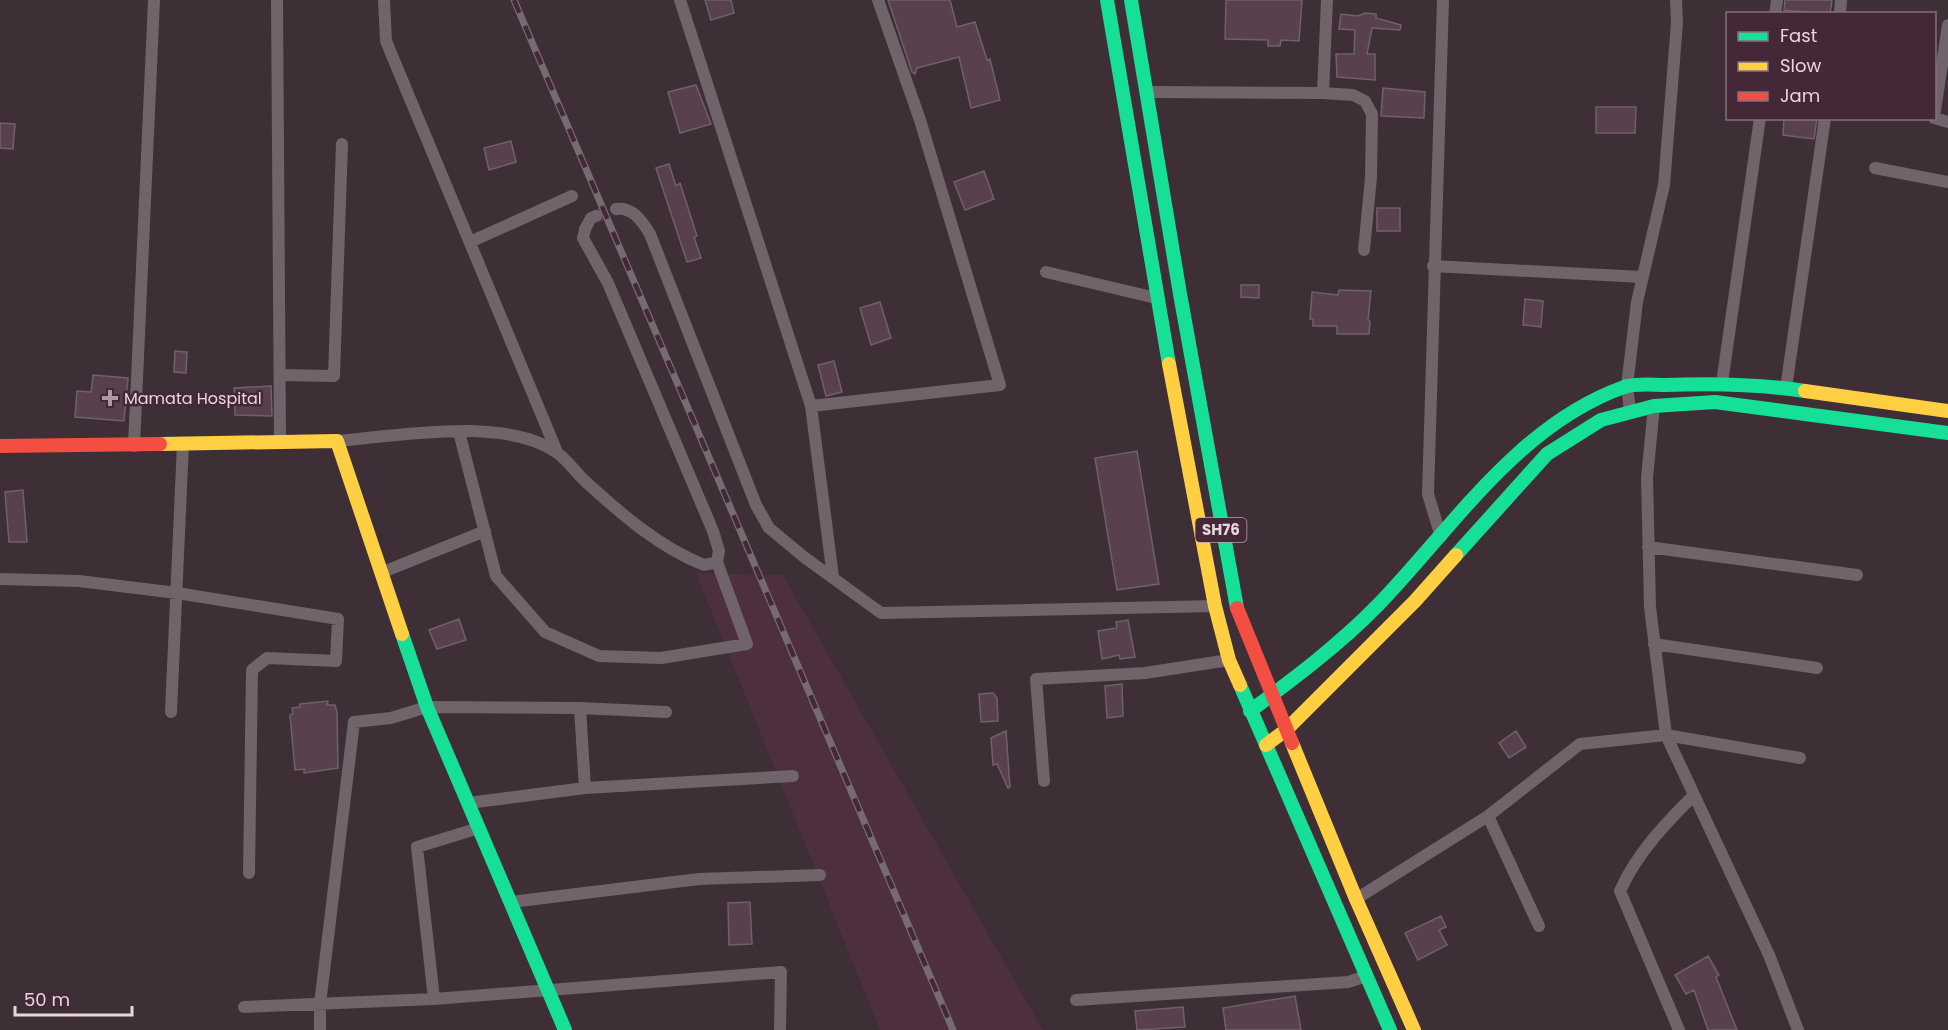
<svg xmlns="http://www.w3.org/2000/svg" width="1948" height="1030" font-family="Poppins,sans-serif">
  <rect width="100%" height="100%" fill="#3e2e36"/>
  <path fill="#4e2f40" d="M696 573 783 575 1043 1030H880Z"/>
  <path fill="#58404e" stroke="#6e6168" stroke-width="1.5" d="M705 0H731L734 13 711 20Z
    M888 0H950L957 27 975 22 987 60 990 59 1000 100 971 108 959 57 917 68 915 74 912 72Z
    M1226 0H1302L1299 41 1281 40 1280 46H1268V40L1225 39Z
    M1785 0H1832L1830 14 1784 10Z
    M1365 13 1376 14V18L1401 25 1400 30 1372 28 1367 54H1375V80L1337 77 1336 54H1354L1355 30 1339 29 1341 14 1358 16Z
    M696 85 711 124 680 133 668 92Z
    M1383 88 1425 92 1424 118 1381 116Z
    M1596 107H1636L1635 133H1596Z
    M1784 118H1817L1814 139 1783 135Z
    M0 123 15 124 13 149 0 148Z
    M511 141 516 162 489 170 484 148Z
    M669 164 676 186 680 183 697 236 694 237 701 258 687 262 656 168Z
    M984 171 994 199 965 210 954 182Z
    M1377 208H1400V231H1377Z
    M1241 285H1259V298L1241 297Z
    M1339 290 1371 291 1368 320 1370 322 1369 334H1337V326H1313V319H1310L1312 292 1338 295Z
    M1525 299 1543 301 1541 327 1523 325Z
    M880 302 891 338 871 345 860 308Z
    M175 351 187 352 186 373 174 372Z
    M834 361 842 392 826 396 818 365Z
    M93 375 128 378 124 421 75 417 77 391 91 392Z
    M271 386 272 416 235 415 234 388Z
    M1137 451 1159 584 1117 590 1095 458Z
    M23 490 27 542H9L5 492Z
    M459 619 466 640 437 649 429 630Z
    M1128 620 1135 657 1120 659 1119 655 1102 659 1098 631 1117 628 1116 622Z
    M1122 684 1123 716 1107 718 1105 686Z
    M993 693 997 698 998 721 981 722 979 694Z
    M328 701 327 705H335L337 712 338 768 304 773V769L295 770 290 715 293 714 292 708 300 707V704Z
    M1006 731 1010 787 1008 788 997 764 993 765 991 738Z
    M1516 731 1526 747 1509 758 1499 743Z
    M750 902 752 944 729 945 728 903Z
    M1441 916 1446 927 1439 930 1447 945 1418 960 1405 933Z
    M1708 956 1719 975 1716 977 1737 1030H1708L1694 990 1686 994 1675 975Z
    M1295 996 1301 1030H1226L1223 1008Z
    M1183 1007 1185 1027 1137 1030 1135 1011Z"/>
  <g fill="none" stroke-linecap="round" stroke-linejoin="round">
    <path stroke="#58474f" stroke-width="12" stroke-dasharray="12 6" stroke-linecap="butt" d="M596 216 616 209"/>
    <path stroke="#70636a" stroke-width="12" d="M277 0 280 440
      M384 0 386 41 557 452
      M680 0 811 406
      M1775 14 1777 0
      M1840 14 1841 0
      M1148 92 1323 93 1353 95 1365 101 1372 114 1371 177 1364 250
      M1323 93 1327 0
      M1934 117 1948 25
      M1934 118 1948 122
      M1875 168 1948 182
      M616 209C633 207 642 221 650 234L756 505 769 528 804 557 881 613 1215 606
      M470 242 572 196
      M1433 266 1642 277
      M1046 272 1156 298
      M280 375 334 376 342 144
      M1722 383 1760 118
      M1786 388 1825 118
      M1654 406 1647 478 1650 607 1666 735 1769 955 1798 1030
      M1630 411 1627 386 1637 302 1664 185 1677 23 1676 0
      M459 432 496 576 545 632 599 656 661 658 747 644 717 562
      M337 441C398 436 504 416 556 452 567 459 576 473 585 481 621 514 659 547 704 565L717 562 719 551 713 531 608 283 583 238 585 229 591 218 596 216
      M134 446 154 0
      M1441 537 1428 494 1443 0
      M1648 547 1857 575
      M383 572 485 531
      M833 577 811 406 1000 385 920 120 878 0
      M0 579 79 581 177 593 338 619 336 661 267 658 252 670 249 873
      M1654 644 1817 668
      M171 712 183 443
      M1044 781 1036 679 1145 673 1229 660
      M585 788 793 776
      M468 803 585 788 580 708
      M1488 816 1539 926
      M479 828 417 847 434 999 781 972 780 1030
      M1356 899 1488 816 1580 744 1666 735 1800 758
      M511 902 699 879 820 875
      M1076 1000 1348 982 1367 976
      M244 1007 434 999
      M320 1030V1004L354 722 391 718 427 707 580 708 666 712
      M1679 1030 1620 891C1637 853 1665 824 1694 795"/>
    <path stroke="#16e098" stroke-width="14" d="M1107 0 1169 364
      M1131 0 1180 294 1237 608
      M1456 555 1547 454 1601 420 1654 406 1715 402 1948 433
      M402 634 427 707 565 1030
      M1240 685 1390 1030
      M1250 711C1295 678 1340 644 1379 604 1454 526 1518 425 1624 387 1636 383 1653 385 1665 385 1712 383 1758 384 1805 391"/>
    <path stroke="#ffcf43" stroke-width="14" d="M1169 364 1215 606 1229 660 1240 685
      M1805 391 1948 411
      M160 444 337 441 402 634
      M1292 743 1356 899 1414 1030
      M1266 745 1286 730 1415 601 1456 555"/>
    <path stroke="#f24e42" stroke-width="14" d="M0 446 160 444
      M1237 608 1292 743"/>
    <g stroke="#776b72" stroke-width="7">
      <path id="rail" d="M514 0 953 1030"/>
    </g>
    <use href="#rail" stroke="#442837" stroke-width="4.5" stroke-dasharray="14" stroke-linecap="butt"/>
  </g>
  <path fill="#ac9ba3" stroke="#442837" stroke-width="2" d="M107 389h6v6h6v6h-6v6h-6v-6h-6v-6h6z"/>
  <g text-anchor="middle" stroke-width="5" stroke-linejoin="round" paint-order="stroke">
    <rect fill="#442837" stroke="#b7a2ac" stroke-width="1.5" x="1195.5" y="518" width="51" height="24" rx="4.5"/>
    <g font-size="15" font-weight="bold" fill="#e8d6de">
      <text x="1221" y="535">SH76</text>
    </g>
    <g font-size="16" fill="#e8d6de" stroke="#442837" text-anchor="start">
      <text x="124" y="404">Mamata Hospital</text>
    </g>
  </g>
  <rect x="1726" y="12" width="210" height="108" fill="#442837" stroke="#866e7a" stroke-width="1.5"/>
  <rect x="1738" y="32" width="30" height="9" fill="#16e098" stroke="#866e7a" stroke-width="1.5"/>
  <text x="1780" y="42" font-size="18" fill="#e8d6de">Fast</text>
  <rect x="1738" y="62" width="30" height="9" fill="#ffcf43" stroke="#866e7a" stroke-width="1.5"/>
  <text x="1780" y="72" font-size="18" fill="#e8d6de">Slow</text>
  <rect x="1738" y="92" width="30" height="9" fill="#f24e42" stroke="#866e7a" stroke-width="1.5"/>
  <text x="1780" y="102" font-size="18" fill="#e8d6de">Jam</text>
  <path d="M15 1006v9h117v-9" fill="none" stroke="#e8d6de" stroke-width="3"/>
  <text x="24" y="1006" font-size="18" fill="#e8d6de" stroke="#442837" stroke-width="4.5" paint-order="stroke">50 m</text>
</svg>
